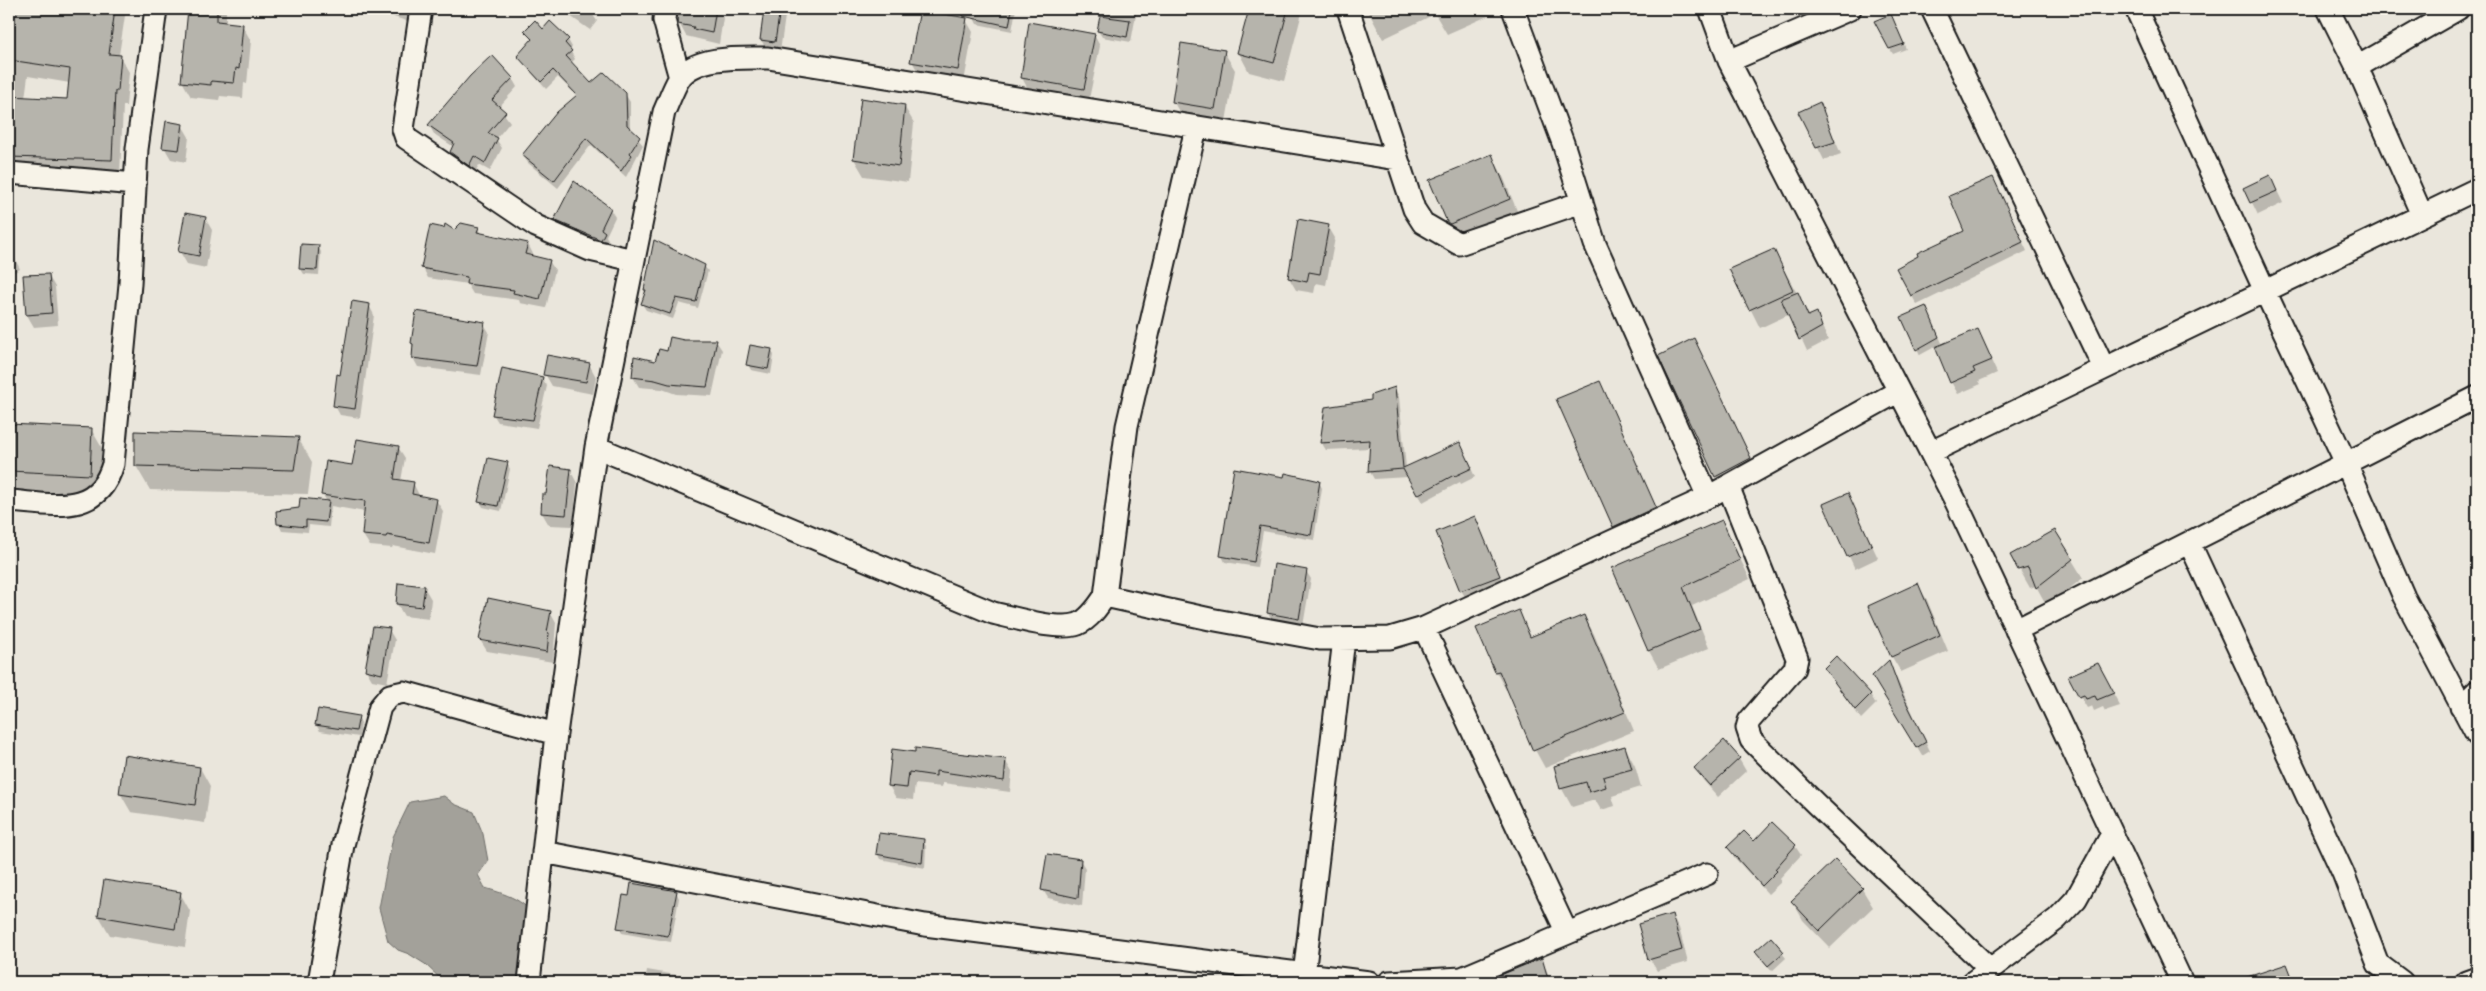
<svg xmlns="http://www.w3.org/2000/svg" width="2486" height="991" font-family="'Architects Daughter',sans-serif">
  <rect width="100%" height="100%" fill="#eae6dc"/>
  <filter id="ink" filterUnits="userSpaceOnUse"><feTurbulence type="fractalNoise" baseFrequency=".02" numOctaves="2"/><feDisplacementMap in="SourceGraphic" scale="10" xChannelSelector="R" yChannelSelector="G"/><feConvolveMatrix kernelMatrix="1 2 1 2 8 2 1 2 1" color-interpolation-filters="sRGB"/></filter>
  <g filter="url(#ink)">
    <path fill="#a3a19a" stroke="#6d6c68" d="M444 796 454 804 474 812 483 834 488 861 478 875 485 888C520 898 531 905 547 937L528 982H444L425 964 409 954 398 950 388 941 379 908 393 837 410 802Z"/>
    <path fill="#0003" fill-rule="evenodd" d="M9 9H126L119 55 129 72 126 106H123L120 175 9 171ZM28 76 70 83 68 100 25 98Z
      M189 9H226V23L242 25 251 41 247 84 244 83 243 98 220 96 219 100 191 97 182 81Z
      M389 9H417L413 23 394 17Z
      M565 9H589L597 21 590 30 570 16Z
      M680 9H717L723 18 719 44 686 36 679 23Z
      M766 9H786L780 52 767 50 761 40Z
      M975 9H1016L1012 31 977 24 974 18Z
      M1101 9H1137L1131 42 1102 37 1098 31Z
      M1250 9H1303L1284 81 1249 72 1239 53Z
      M1367 9H1496L1497 12 1447 34 1435 14 1383 39Z
      M966 20 973 32 964 82 919 74 912 61Z
      M1894 21 1906 49 1893 54 1890 49Z
      M526 31H543L568 40 572 47 570 50 575 59 571 63 591 85 625 94 630 102V130L643 145 626 177 591 145 558 188 528 163 523 155 577 96 558 77 546 89 523 63 518 56 532 41Z
      M1094 35 1100 46 1089 99 1028 89 1022 78Z
      M1224 52 1235 70 1225 127 1184 120 1173 101Z
      M512 78 517 87 499 107 510 122 496 139 502 148 490 171 479 165 474 174 456 161 451 152 454 147 434 134 429 125Z
      M1819 103 1841 154 1824 160 1800 112Z
      M904 106 914 123 908 182 864 176 854 159Z
      M182 125 189 137 186 162 171 159 164 147Z
      M1491 155 1502 174 1520 218 1459 241 1448 222Z
      M2270 176 2283 203 2258 215 2245 188Z
      M1993 179 2027 251 1917 305 1897 269 1966 231Z
      M610 209 615 217 606 236 609 241 606 248 561 229 555 220Z
      M205 218 212 230 206 268 187 264 180 252Z
      M1328 226 1335 238 1326 285 1316 283 1314 293 1296 290 1289 278Z
      M478 228 482 234 528 244 533 254 532 257 549 261 555 270 546 308 520 303 519 300 473 294 467 284 428 278 423 268 454 232Z
      M318 246 321 252 319 275 304 274 300 268Z
      M9 247 20 269 9 275Z
      M1773 250 1810 317 1816 313 1828 340 1807 351 1790 314 1760 328 1731 270Z
      M704 266 708 271 698 308 679 303 673 319 646 310 642 304 645 289Z
      M48 275 55 287 58 325 34 327 27 315Z
      M369 305 374 315 360 418 340 415 335 406 341 376Z
      M1929 313 1942 343 1920 355 1903 317Z
      M484 324 489 332 481 375 418 367 413 358 412 343Z
      M1977 330 1997 373 1979 381 1981 384 1958 394 1951 382Z
      M684 341H716L722 350 712 396 676 394 662 389 639 387 633 377Z
      M771 350 774 355 771 374 751 370 748 365Z
      M1700 351 1757 470 1723 487 1716 476Z
      M589 364 596 377 593 394 552 386 545 374Z
      M542 378 547 386 537 428 498 422 493 414Z
      M1599 383 1664 524 1623 542 1557 400Z
      M1395 389 1399 397 1406 468 1464 452 1475 477 1461 484 1460 482 1423 502 1408 477 1374 479 1370 472 1371 448 1326 450 1321 442 1372 401Z
      M9 425 91 429 105 453 103 499 9 494Z
      M298 438 312 462 308 494 150 490 136 466Z
      M398 447 405 458 401 481 413 483 420 497 436 500 443 511 435 554 393 546 392 548 370 546 363 535 365 512 331 506 329 527 309 525 308 532 282 530 279 524 300 509 327 502 323 495 353 467Z
      M507 463 510 469 501 511 483 507 480 502Z
      M570 470 577 483 573 526 549 525 542 513 547 496Z
      M1285 478 1319 482 1322 488 1314 540 1263 531 1257 567 1225 562 1222 556Z
      M1848 494 1878 558 1855 569 1825 505Z
      M1475 517 1506 588 1468 602 1461 590Z
      M1722 522 1750 579 1692 606 1709 648 1659 669 1649 651 1613 569Z
      M2055 532 2083 578 2047 606 2036 586 2030 588 2012 556Z
      M1306 571 1311 579 1303 626 1273 621 1268 613Z
      M1917 584 1927 600 1948 651 1901 672 1892 657Z
      M399 585 424 587 431 599 429 619 404 616 397 604Z
      M550 612 556 623 553 662 487 651 480 640Z
      M1518 612 1532 638 1584 616 1594 634 1634 731 1545 768 1535 750 1508 689 1506 690 1496 672 1478 628Z
      M389 630 395 640 387 683 372 680 366 670Z
      M1889 662 1930 751 1922 756 1874 677Z
      M1825 668 1870 694 1876 704 1861 719Z
      M2104 676 2120 706 2105 711 2103 707 2094 711 2092 706 2087 708 2080 696Z
      M358 717 361 723 359 737 320 731 316 725Z
      M1724 742 1739 759 1746 771 1718 797 1703 780 1696 768Z
      M1625 747 1635 766 1641 787 1612 796 1615 806 1601 810 1595 800 1572 807 1562 789 1555 767Z
      M894 750 1005 760 1012 772 1010 792 943 783 942 787 915 784 913 800 896 798 889 786Z
      M200 768 210 786 205 823 131 812 120 793Z
      M1772 824 1795 846 1801 855 1780 878 1781 882 1768 894 1734 857 1729 847 1754 843Z
      M923 841 926 846 925 868 880 859 877 853Z
      M1080 860 1085 868 1082 906 1048 898 1043 890Z
      M1835 861 1862 889 1873 907 1830 948 1803 920 1793 902Z
      M105 881 180 893 190 911 185 947 110 935 99 916Z
      M676 892 679 898 671 942 622 933 619 928 630 897Z
      M1672 916 1679 928 1688 962 1657 971 1650 959Z
      M1771 939 1786 958 1772 971 1756 952Z
      M1541 959 1552 982H1508L1504 975Z
      M2287 966 2294 982H2236Z
      M647 970 682 976 685 982H645Z"/>
    <path fill="#b6b4ac" stroke="#1c1c1c" d="M9 9H115L109 54 121 55 118 91H115L112 160 9 157V96L67 99 70 69 9 60Z
      M188 9H217V21L243 24 239 69 236 68 234 83 211 81V85L181 82Z
      M677 9H716L712 33 693 29 694 27 678 24Z
      M764 9H780L775 42 760 40Z
      M964 9H1012L1009 26 963 16Z
      M1249 9H1288L1274 63 1237 53Z
      M920 10 967 18 958 70 910 62Z
      M1891 14 1904 44 1889 49 1874 21Z
      M1100 16 1130 20 1127 37 1097 31Z
      M535 20 543 29 550 21 569 39 565 43 572 51 566 56 591 83 604 72 626 93 627 125 640 137 630 153 632 155 621 171 586 138 554 181 522 155 557 112 577 95 553 70 541 82 517 56 532 39 524 31Z
      M1029 22 1095 34 1084 89 1021 78Z
      M1181 43 1225 50 1215 109 1172 102Z
      M492 55 513 78 492 100 506 112 488 133 498 138 485 163 474 156 469 166 450 152 454 143 428 125 470 76Z
      M861 98 905 105 899 166 853 159Z
      M1820 102 1835 142 1816 148 1798 112Z
      M166 121 183 124 179 150 162 148Z
      M1492 154 1510 199 1450 224 1447 222 1429 180Z
      M2270 175 2277 191 2250 203 2243 188Z
      M1993 177 2023 242 1911 296 1896 268 1918 256 1917 253 1964 231 1949 196Z
      M574 181 611 208 601 229 605 232 601 240 554 220Z
      M185 213 206 217 199 256 178 252Z
      M1298 219 1329 225 1320 274 1309 272 1307 282 1288 278Z
      M461 223 479 227 477 232 528 243 525 254 550 260 540 299 513 293 514 290 466 284 467 277 421 268 430 225 444 228 445 224 454 230Z
      M654 240 705 265 696 302 676 298 670 314 641 304 646 290H644Z
      M301 244 319 245 317 270 299 269Z
      M1774 249 1793 290 1749 310 1729 269Z
      M49 274 52 313 26 315 23 275Z
      M1798 292 1808 316 1817 312 1822 327 1799 340 1781 299Z
      M352 301 370 304 355 409 333 406 337 374 340 375Z
      M1926 306 1939 337 1916 350 1901 317Z
      M416 311 485 322 477 366 412 358 413 344 411 343Z
      M1978 329 1992 360 1973 368 1975 372 1950 383 1935 347Z
      M670 337 684 340H717L707 387 669 384 655 380 632 377 634 356 655 361 659 349 667 351Z
      M1694 338 1751 458 1715 477 1658 356Z
      M750 345 772 349 768 369 746 365Z
      M547 355 590 363 586 382 543 375Z
      M502 368 543 377 533 420 492 415Z
      M1600 381 1656 507 1613 527 1556 399Z
      M1395 387 1403 468 1460 442 1472 468 1455 476 1454 475 1417 495 1403 469 1368 472 1370 440 1320 443 1325 407 1371 400V395Z
      M9 424 92 428 90 475 9 471Z
      M135 431 299 437 294 470 135 466Z
      M357 439 399 446 394 479 414 482 412 494 437 499 429 543 387 535 386 537 362 535 365 501 321 495 326 461 352 465Z
      M488 458 508 462 498 506 478 502Z
      M550 466 571 469 566 515 541 513 542 494H546Z
      M1234 468 1284 477 1285 473 1320 481 1311 535 1260 526 1254 562 1220 556Z
      M1848 493 1872 546 1847 557 1823 504Z
      M300 498 329 501 326 522 306 520V527L277 524 276 511 299 508Z
      M1475 516 1500 576 1460 591 1436 532Z
      M1722 520 1740 560 1683 587 1700 629 1648 651 1612 568Z
      M2055 530 2073 559 2036 588 2028 567 2018 570 2010 555Z
      M1274 564 1307 570 1299 619 1267 613Z
      M398 583 425 586 422 607 396 604Z
      M1918 583 1940 635 1891 657 1868 606Z
      M488 598 551 611 547 632 549 633 547 652 479 640Z
      M1519 610 1530 637 1584 615 1625 712 1533 751 1499 671 1495 672 1476 628Z
      M373 626 390 628 382 674 365 670Z
      M1836 656 1871 694 1855 710 1824 668Z
      M1889 660 1900 690 1926 742 1916 748 1872 676Z
      M2098 663 2114 693 2097 700 2095 696 2086 699 2084 695 2079 697 2068 676Z
      M318 709 359 716 356 731 315 725Z
      M1724 740 1740 758 1710 786 1694 768Z
      M1625 746 1632 769 1603 777 1606 787 1589 792 1586 782 1560 789 1554 766Z
      M915 748 1006 759 1004 781 936 771V776L909 772 907 788 888 786 892 749 915 752Z
      M124 755 200 767 195 805 119 794Z
      M1772 822 1796 845 1775 869 1777 871 1762 886 1727 847 1744 831 1754 841Z
      M879 833 924 839 922 863 876 854Z
      M1047 854 1081 859 1078 898 1041 890Z
      M1835 859 1863 888 1819 931 1791 901Z
      M104 880 181 892 175 929 98 916Z
      M631 883 677 891 668 936 617 928 623 895 629 896Z
      M1672 914 1682 950 1648 960 1638 924Z
      M1771 937 1784 952 1768 966 1755 951Z
      M1542 958 1549 982H1484L1491 979Z
      M2287 964 2294 982H2242L2241 979Z"/>
    <g fill="none" stroke-linecap="round" stroke-linejoin="round">
      <g stroke="#1c1c1c" stroke-width="25">
        <path id="minor" d="M421 9 403 129 406 138 536 226 590 250 633 260
          M665 9 664 20 680 78
          M1348 9 1414 209 1423 223 1459 244 1582 202
          M1513 9 1563 143 1595 244 1708 497
          M1710 9 1729 61 1956 502 2182 982
          M1932 9 2104 368
          M2136 9 2265 291 2346 463 2404 597 2477 735
          M2328 9 2357 67 2422 215
          M1729 61 1850 9
          M2357 67 2458 9
          M9 173 135 184
          M596 447 993 613C1015 618 1058 631 1078 624 1090 619 1099 605 1105 596L1127 426 1196 128
          M1931 452 2477 189
          M1728 486 1797 658 1795 668 1749 721 1747 728 1751 740 1816 804 1990 969
          M9 501C53 504 98 517 113 464L130 284 137 149 156 9
          M2190 544 2343 873 2378 964 2402 982
          M1105 596 1210 619 1320 639 1390 638 1424 628 1708 497 1899 391
          M1424 628 1567 933
          M2016 630 2477 397
          M2461 707 2477 691
          M543 852 925 925 1369 982
          M1304 975 1344 639
          M319 982 343 845 380 707 390 695 404 692 556 734
          M529 982 556 734 596 447 664 112C669 101 673 89 679 79 695 55 743 58 768 58L1397 159
          M1389 982 1462 978 1707 874
          M1973 982 2057 919 2076 899 2112 834
          M2466 982 2477 978"/>
      </g>
      <use href="#minor" stroke="#f7f3e8" stroke-width="21"/>
    </g>
  </g>
  <rect width="2486" height="991" fill="none" stroke="#f7f3e8" stroke-width="30"/>
  <rect x="15" y="15" width="2456" height="961" fill="none" stroke="#1c1c1c" stroke-width="2" filter="url(#ink)"/>
</svg>
